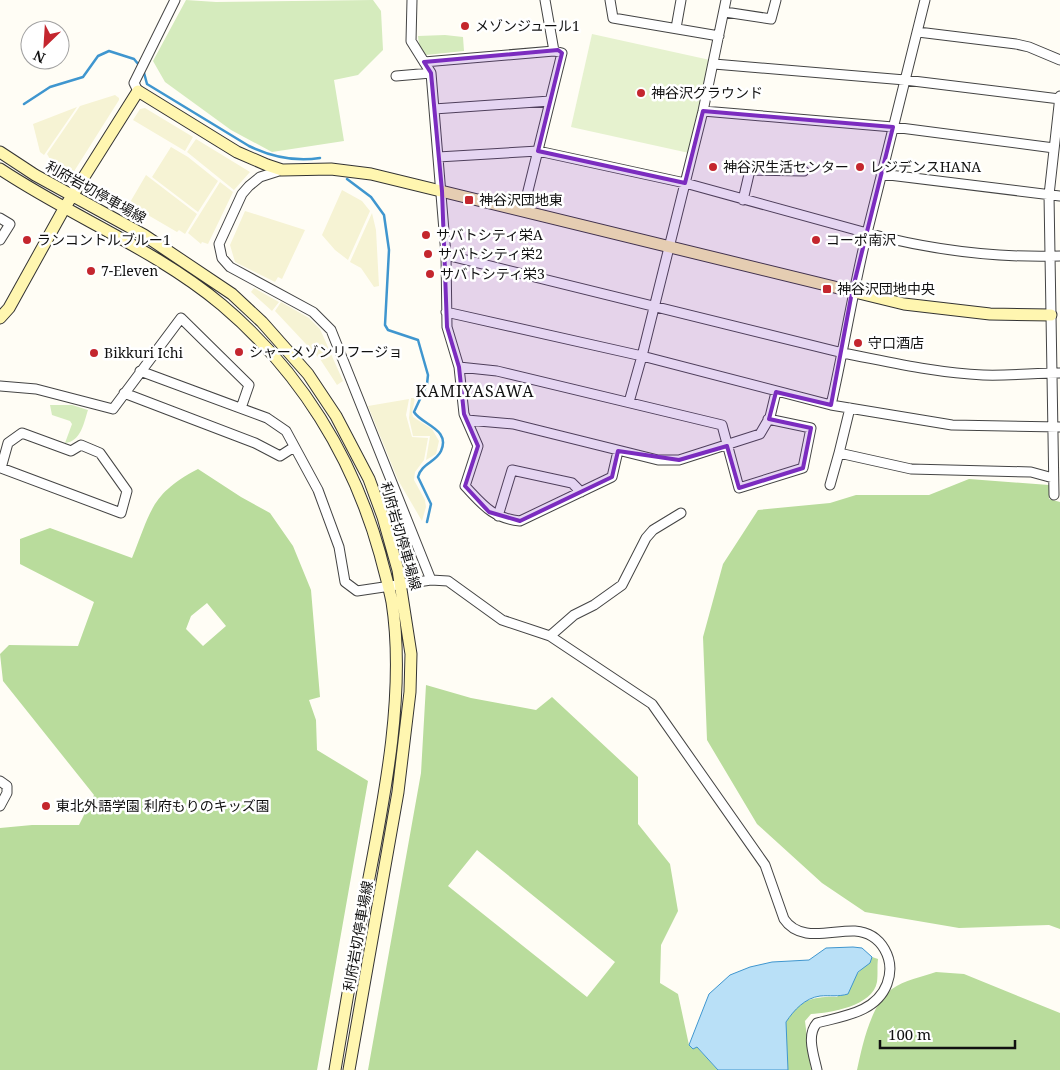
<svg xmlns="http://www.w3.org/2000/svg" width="1060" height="1070" font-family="'Noto Serif','Noto Sans JP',serif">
  <rect width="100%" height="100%" fill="#fffdf5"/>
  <path fill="#f6f3d4" d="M115 95 119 98V100L73 173 50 159 47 154 80 106Z
    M77 107 44 155 40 152 33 124Z
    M145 108 193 137 185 151 133 120 140 109Z
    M196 139 250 172 234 190 187 152Z
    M171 147 188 157 218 181 198 212 152 177Z
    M146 175 197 214 185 234 179 230 177 232 129 204Z
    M220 182 233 192 208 244 202 242 201 244 188 233Z
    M342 190 362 201 370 211 348 260 335 250 322 235Z
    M245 211 305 230 282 279 278 277 275 282 235 262 230 245Z
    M372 213 376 230 379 286 374 287 361 268 350 262Z
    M254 288 279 302 272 311 251 292Z
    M281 302 309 318 320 329 343 381 337 385 320 359 275 311Z
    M411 398H415L412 413 413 417 432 429 439 441 436 454 426 460 430 436H413L409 418Z
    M409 399 406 415 412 437 428 438 424 460 415 472 414 480 425 500 426 507 422 521 398 480 368 406Z"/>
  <path fill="#d5ebbd" d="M186 0 216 2 373 0 381 11 383 50 358 75 334 80 344 141 272 152 231 130 165 82 153 61Z
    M445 35 463 37 464 51 426 55 419 45 418 36Z
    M50 405H72L88 410C84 422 81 442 65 443L72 424 70 421 52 415Z"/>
  <path fill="#b9dc9c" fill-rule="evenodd" d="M198 469 241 497 270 513 293 546 311 590 320 697 309 700 316 720 317 750 368 781 317 1070H0V828L32 825H79L94 795 3 681 0 654 9 645 78 646 94 602 20 564V539L50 528 132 558C151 512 150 494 198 469ZM207 603 226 626 203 646 186 629 191 616Z
    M969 479 1049 485V499L1060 502V929L1049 925 959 928 865 912 822 883 757 824 707 740 703 637 723 564 758 510 830 503 856 495H929Z
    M426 685 471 698 536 710 552 697 638 777V824L670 864 678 911 661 945 660 983 678 994 689 1045 696 1046 718 1070H368L421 773ZM477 850 615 962 587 997 448 886Z
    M872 957 878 959C877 966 878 975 877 982 873 1006 830 1013 811 1014L805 1021 811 1070H788C787 1056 782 1037 786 1023 792 1000 818 996 837 997Z
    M936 972 964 974 1060 1013V1070H857C862 1047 871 1003 892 989 904 980 922 977 936 972Z"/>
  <path fill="#e6f2cf" d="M592 34 710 60 689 153 571 127Z"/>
  <path fill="#b9e0f7" stroke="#3f96cf" d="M853 947 862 948 872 957 870 963 858 972 848 994C838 997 830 995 820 996 805 998 794 1010 786 1022L788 1070H718L697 1047 693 1049 689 1045 709 994 730 975 750 967 772 962 809 960 826 948Z"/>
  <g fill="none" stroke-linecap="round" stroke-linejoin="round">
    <path stroke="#3f96cf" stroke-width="2.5" d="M143 69 147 84 249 146C272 157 295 162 320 158
      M24 104 50 87 83 77 98 56 109 51 134 59 139 65
      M347 179 371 197 384 215 389 250 385 325 388 330 418 340 428 375 427 384 414 412C422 425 451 429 441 451 436 462 421 464 418 477L431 504 427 522"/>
    <g stroke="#444" stroke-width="11">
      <path id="street" d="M412 0 411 41 431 73 446 255 447 327 459 367 464 414 478 446 465 486C483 505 492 518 520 521L612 477 618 451
        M610 0 613 18 719 36
        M925 0 867 233C931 250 994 258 1060 256
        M725 12 771 19 776 0
        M676 28 681 0
        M918 32 1016 44 1029 47 1060 60
        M424 62 554 51 545 0
        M714 64 905 80 1060 99
        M396 76 431 73
        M138 91 134 83 175 0
        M434 109 550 101
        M703 111 893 127 1054 148
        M438 157 538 151 685 183 867 233C853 290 844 348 831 405L642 356 629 402
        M282 170 260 177 249 186 242 194 219 244 222 258 230 267 313 312 331 330 431 580
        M881 174 1060 196
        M743 200 750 170 804 171
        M523 211 562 53 554 51
        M0 218 10 224 0 240
        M446 255 843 353C890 362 936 373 983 375 1009 376 1035 373 1060 373
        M446 312 642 356 703 111 726 0
        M459 367 497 371 722 425 739 488 803 468 811 428 768 419
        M140 371 267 418 286 431 318 490 339 547 345 582 357 591 431 580 448 581 502 620 550 636 652 704 765 865 784 919C800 943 831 930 855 931 882 933 896 960 887 984 876 1013 842 1016 817 1023 806 1035 814 1056 817 1070
        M0 386 36 389 113 409 181 318 249 385 241 408
        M124 393 255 443 280 456 294 447
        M831 405 952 425 1060 427
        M467 420 513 424 658 460H679L760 434 770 417 776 392
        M22 433 71 451 81 445 100 453 127 491 121 513 1 468 8 443Z
        M839 453 850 408
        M830 485 839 453 911 469 1031 472 1053 478
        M1054 495 1049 195 1060 96
        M498 516 512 470 572 483 581 492
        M550 636 574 615 594 605 622 585 646 538 653 530 681 513
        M0 781 7 786V793L0 806"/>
    </g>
    <g stroke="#333" stroke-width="13">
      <path id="secondary" d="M0 152 35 175 144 235 232 294 262 322 308 374 336 416 369 479 383 517 398 570 411 654 410 692 398 792 349 1070
        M0 169C72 217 155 249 222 305 300 371 353 457 380 554 384 570 389 586 392 602 407 698 381 814 363 909 353 963 344 1016 335 1070
        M0 318 9 308 65 207 138 91 237 152 267 165 282 170 331 169 371 174 904 304 990 314 1051 315"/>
    </g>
    <use href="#street" stroke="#fff" stroke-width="9"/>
    <use href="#secondary" stroke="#fff6b0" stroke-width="11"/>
  </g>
  <path fill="#7b2cbf" fill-opacity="0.2" stroke="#7b2cbf" stroke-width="4" stroke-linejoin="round" d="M558 50 562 53 538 151 685 183 703 111 893 127 852 292 831 405 776 392 769 419 811 428 803 468 739 488 727 446 679 460 618 451 612 477 520 521 489 512 465 486 478 446 464 414 459 367 447 327 442 191 431 73 424 62Z"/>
  <g fill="#c4262e" stroke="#fff" stroke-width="2">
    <circle cx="465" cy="26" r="5"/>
    <circle cx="641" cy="93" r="5"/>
    <circle cx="713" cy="167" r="5"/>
    <circle cx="860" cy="167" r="5"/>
    <rect x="464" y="195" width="10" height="10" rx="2.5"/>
    <circle cx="426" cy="235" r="5"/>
    <circle cx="27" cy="240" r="5"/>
    <circle cx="816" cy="240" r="5"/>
    <circle cx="428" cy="254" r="5"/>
    <circle cx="91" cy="271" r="5"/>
    <circle cx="430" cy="274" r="5"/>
    <rect x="822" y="284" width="10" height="10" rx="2.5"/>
    <circle cx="858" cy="343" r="5"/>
    <circle cx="239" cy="352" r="5"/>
    <circle cx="94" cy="353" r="5"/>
    <circle cx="46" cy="806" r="5"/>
  </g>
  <g text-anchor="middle" stroke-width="5" stroke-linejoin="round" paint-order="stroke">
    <g font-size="14" fill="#111" stroke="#fff" text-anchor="start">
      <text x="475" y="31">メゾンジュール1</text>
      <text x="651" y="98">神谷沢グラウンド</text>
      <text x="723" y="172">神谷沢生活センター</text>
      <text x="870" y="172">レジデンスHANA</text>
      <text x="479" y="205">神谷沢団地東</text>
      <text x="436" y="240">サバトシティ栄A</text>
      <text x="37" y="245">ランコントルブルー1</text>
      <text x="826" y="245">コーポ南沢</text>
      <text x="438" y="259">サバトシティ栄2</text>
      <text x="101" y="276">7-Eleven</text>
      <text x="440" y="279">サバトシティ栄3</text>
      <text x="837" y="294">神谷沢団地中央</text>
      <text x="868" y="348">守口酒店</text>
      <text x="249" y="357">シャーメゾンリフージョ</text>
      <text x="104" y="358">Bikkuri Ichi</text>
      <text x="56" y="811">東北外語学園 利府もりのキッズ園</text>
    </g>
    <g font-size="14" fill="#111" stroke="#fff">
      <text transform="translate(96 192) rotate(29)" y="5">利府岩切停車場線</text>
      <text transform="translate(401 536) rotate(74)" y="5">利府岩切停車場線</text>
      <text transform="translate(358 936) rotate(-80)" y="5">利府岩切停車場線</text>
    </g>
    <g font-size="16" letter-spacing="1" fill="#111" stroke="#fff">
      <text x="475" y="397">KAMIYASAWA</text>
    </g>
  </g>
  <g transform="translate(45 45) rotate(205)"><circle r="24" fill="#ffffff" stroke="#a0a0a0"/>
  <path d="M0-4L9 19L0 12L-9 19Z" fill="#c4262e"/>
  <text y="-8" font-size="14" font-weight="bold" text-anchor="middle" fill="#111111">N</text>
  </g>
  <path d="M880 1040v8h135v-8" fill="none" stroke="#111111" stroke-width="2.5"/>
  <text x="888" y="1040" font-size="15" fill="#111111" stroke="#ffffff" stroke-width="4" paint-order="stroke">100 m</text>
</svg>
